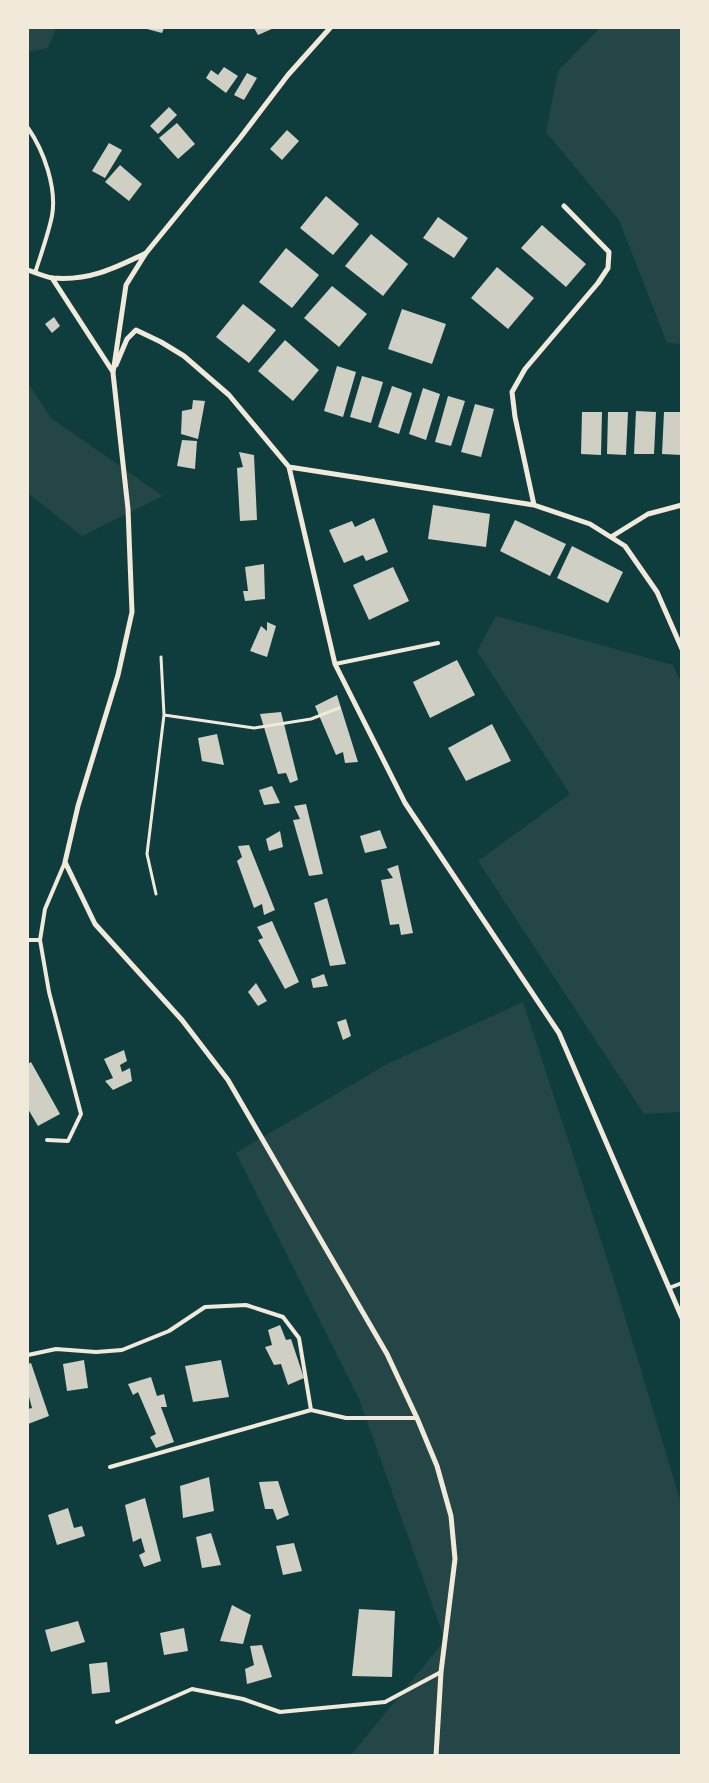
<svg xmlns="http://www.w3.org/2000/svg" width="709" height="1783" font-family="'DM Sans',sans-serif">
  <rect width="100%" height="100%" fill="#0f3d3e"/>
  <path fill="#244646" d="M28 28H56L48 48 28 52Z
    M600 28H681V344L667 343 619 220 546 132 558 71Z
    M28 383 51 418 163 496 82 536 28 493Z
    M496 616 673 665 681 683V1112L644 1114 478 861 570 794 477 651Z
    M523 1002 612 1274 681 1503V1755H351L445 1640 359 1399 236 1153 387 1064Z"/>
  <path fill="#cfcfc3" d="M147 28H164L162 33 147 29Z
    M254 28H274L258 35Z
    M224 67 238 76 226 93 206 78 211 70 218 75Z
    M247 73 257 78 244 100 234 95Z
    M169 107 177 115 158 134 150 126Z
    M177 123 195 144 178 159 159 138Z
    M287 130 299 141 282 160 270 149Z
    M109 143 122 150 105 178 92 171Z
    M120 165 142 184 129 201 105 182Z
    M326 196 359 224 333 255 300 228Z
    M438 217 468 238 454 258 423 238Z
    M542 225 586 264 566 287 521 248Z
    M371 234 408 264 383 296 345 266Z
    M286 248 319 275 292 308 259 282Z
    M497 267 534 298 508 329 471 298Z
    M332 286 367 314 339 347 304 318Z
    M243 304 276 330 249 363 216 337Z
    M402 309 446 324 432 364 388 349Z
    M54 317 60 326 52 333 45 324Z
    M285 340 319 370 293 401 258 371Z
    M337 366 356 372 343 417 324 411Z
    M362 376 383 382 371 423 350 417Z
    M392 386 412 393 399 434 378 427Z
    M423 388 440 394 426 440 409 434Z
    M448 396 465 401 451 446 435 442Z
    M193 400 205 401 198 439 181 434 182 411 192 409Z
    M475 404 494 409 481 457 461 452Z
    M636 411 656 412 654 454H634Z
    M582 412H602L601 455 581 454Z
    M608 412H628L626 455 607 454Z
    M664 412H682V455L662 454Z
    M182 440 197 441 195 469 177 466Z
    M239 452 254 455 257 520 240 521 237 468 243 467Z
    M433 505 490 514 486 547 428 539Z
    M374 518 388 552 366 561 363 555 344 563 329 530 352 521 355 527Z
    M515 520 566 544 550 576 500 551Z
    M572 546 623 572 608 603 557 578Z
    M264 564 265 599 245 601 243 591H248L245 567Z
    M393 567 409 601 369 620 353 585Z
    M267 622 276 626 267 657 250 651 261 626 267 631Z
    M457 660 475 695 430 718 413 682Z
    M337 695 358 762 345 763 343 752 336 755 315 706Z
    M281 712 298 780 290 783 286 773 278 774 260 714Z
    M492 724 511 761 466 781 448 748Z
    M217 734 224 765 202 761 198 738Z
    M272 786 280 803 264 805 259 790Z
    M306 804 323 874 309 876 293 820 300 819 294 806Z
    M380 830 387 848 365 853 360 836Z
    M280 831 283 847 269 851 266 839Z
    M249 845 275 910 264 915 262 904 254 908 237 861 242 857 238 846Z
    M398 865 413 933 401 935 399 924 390 925 381 880 393 878 387 869Z
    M327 898 346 964 330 966 314 903Z
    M272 921 299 982 285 989 258 940 263 938 257 927Z
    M324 974 328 986 313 988 311 979Z
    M256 983 267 1001 258 1006 248 992Z
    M346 1019 351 1036 343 1040 337 1022Z
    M124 1050 127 1061 120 1065 122 1072 130 1068 132 1081 113 1090 105 1081 113 1078 104 1059Z
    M31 1062 60 1114 38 1126 28 1109V1064Z
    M280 1325 286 1340 291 1339 304 1378 288 1385 281 1364 274 1365 265 1347 272 1345 268 1330Z
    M84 1360 88 1388 67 1391 63 1364Z
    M221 1360 229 1397 193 1402 185 1366Z
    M31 1363 49 1416 28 1424V1409L32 1408 28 1393V1364Z
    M151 1377 157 1396 164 1394 167 1407H161L174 1442 156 1448 150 1437 156 1434 138 1392 133 1395 128 1384Z
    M209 1477 214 1511 183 1518 180 1486Z
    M278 1481 289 1515 277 1520 273 1509H265L259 1482Z
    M145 1498 161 1561 144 1567 139 1555 145 1552 141 1538 133 1542 125 1505Z
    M68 1508 74 1528 82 1526 85 1536 57 1545 48 1515Z
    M211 1533 221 1565 202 1568 196 1537Z
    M294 1543 302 1571 283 1575 276 1546Z
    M232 1605 251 1615 243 1644 220 1641Z
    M359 1609 395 1611 392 1677 352 1676Z
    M78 1621 85 1642 51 1652 45 1630Z
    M184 1628 188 1651 164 1655 160 1633Z
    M262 1645 272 1677 247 1684 245 1669 254 1665 250 1646Z
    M107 1662 110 1692 92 1694 89 1664Z"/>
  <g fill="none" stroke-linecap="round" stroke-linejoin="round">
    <path stroke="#f1e9da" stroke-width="3" d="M164 715 254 728 311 719 339 708
      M156 894 147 854 164 715 161 657"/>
    <path stroke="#f1e9da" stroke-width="4" d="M28 128C44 151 57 188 52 216 48 235 41 254 35 273
      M335 664 438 643
      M28 940H40
      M47 1140 68 1141 81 1114 49 992 40 940 45 909 65 862
      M669 1288 682 1283
      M28 1355 56 1349 96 1352 122 1350 169 1331 205 1307 246 1305 283 1317 299 1338 311 1410 346 1418H417
      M110 1467 311 1410
      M117 1722 192 1689 243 1699 280 1712 385 1702 441 1672"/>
    <path stroke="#f1e9da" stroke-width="5" d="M330 28 288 75 240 138 146 253 126 285 113 373 128 509 132 612 118 675 78 806 65 862 95 924 182 1020 228 1080 387 1354 417 1418 437 1466 451 1516 455 1559 441 1672 436 1756
      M28 270C36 273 45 277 53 278 89 281 115 268 146 253
      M52 278 113 372
      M116 365 127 339 136 330 161 342 184 356 229 395 289 467 534 505 590 524 625 546 657 592 682 649
      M289 467 335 664 405 803 559 1033 682 1318
      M534 505 515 417 512 392 525 369 598 283 608 268 609 252 564 206
      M611 537 648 514 682 505"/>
  </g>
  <rect width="709" height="1783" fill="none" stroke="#f1e9da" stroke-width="58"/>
</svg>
